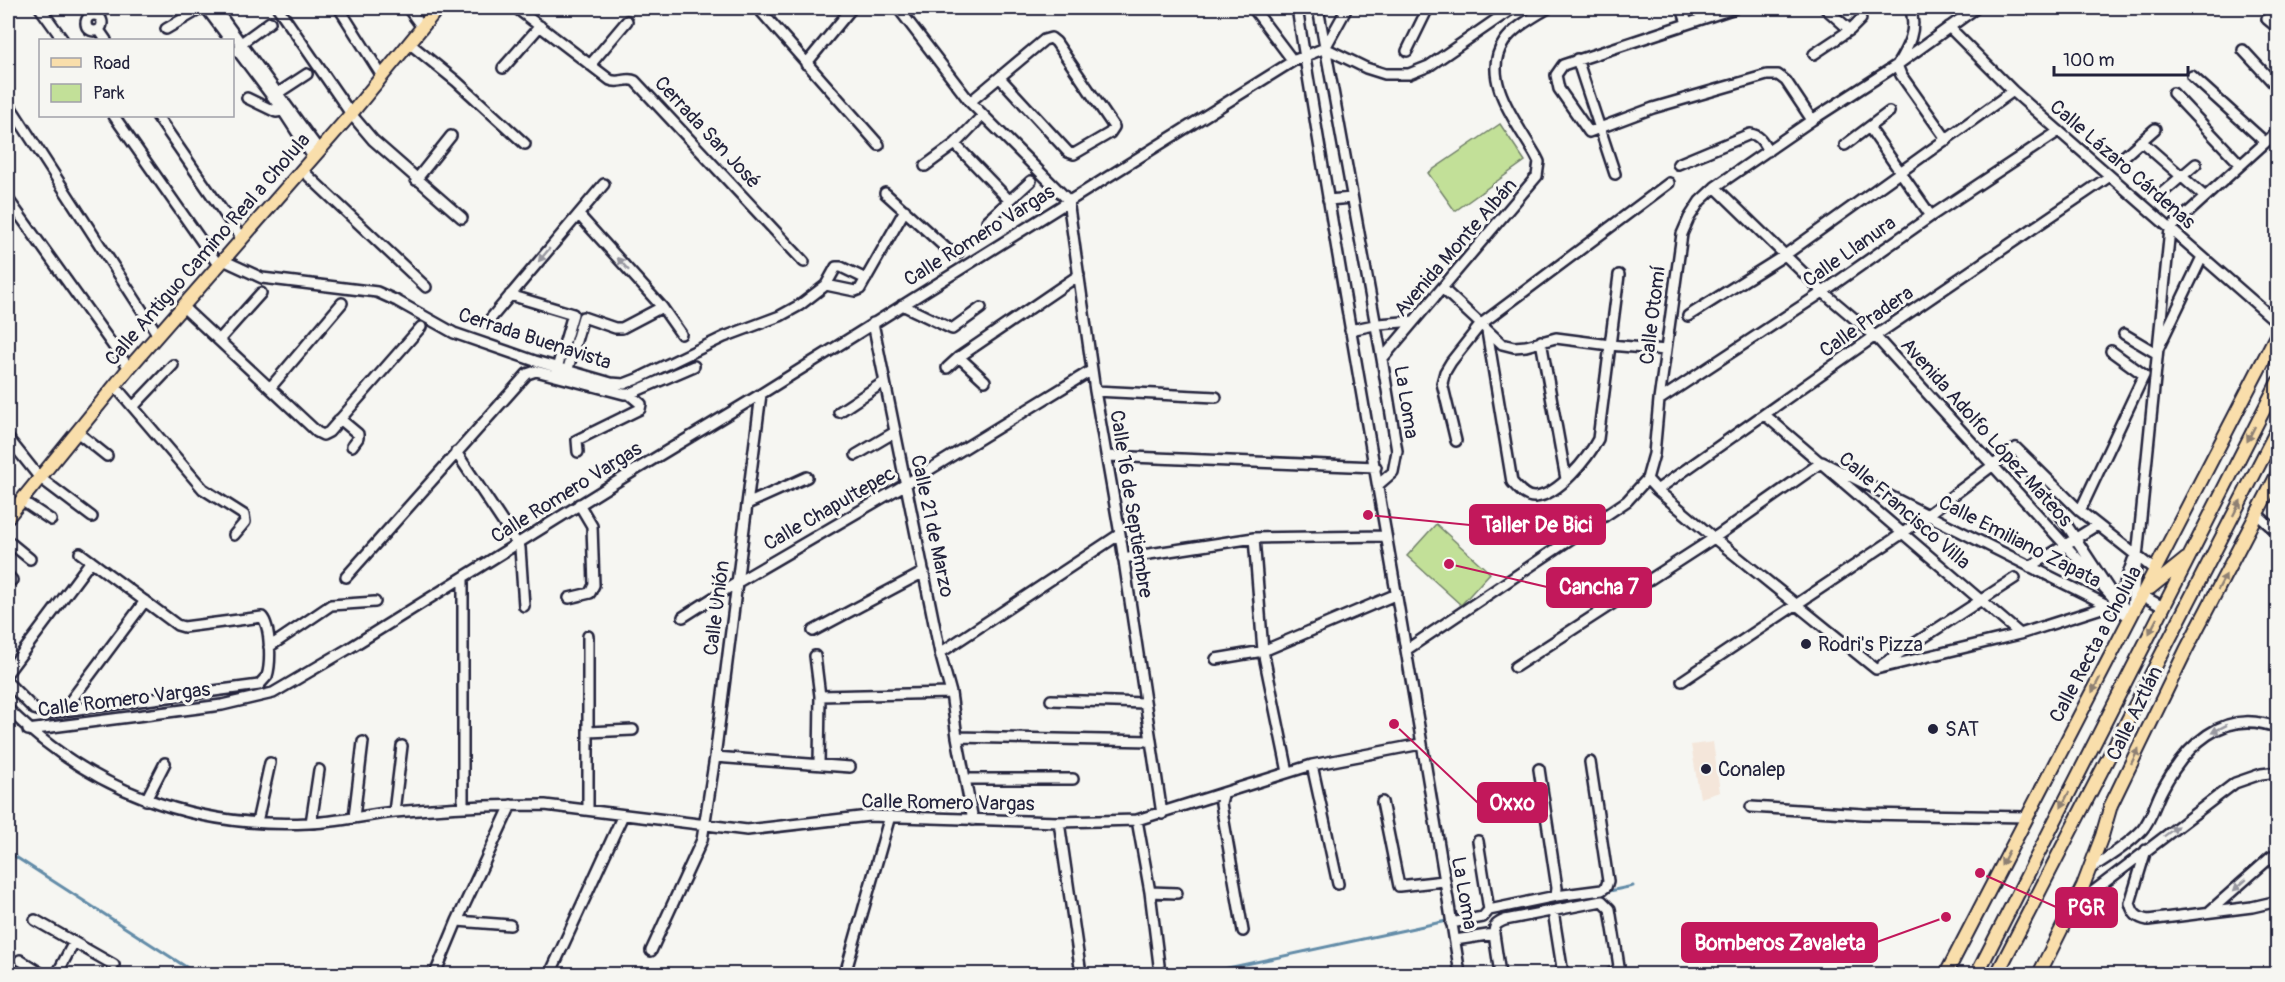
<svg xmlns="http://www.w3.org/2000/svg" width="2285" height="982" font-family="Pangolin,sans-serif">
  <rect width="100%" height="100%" fill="#f6f6f2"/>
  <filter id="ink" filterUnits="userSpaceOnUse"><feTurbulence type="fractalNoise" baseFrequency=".0167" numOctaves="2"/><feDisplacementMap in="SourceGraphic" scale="12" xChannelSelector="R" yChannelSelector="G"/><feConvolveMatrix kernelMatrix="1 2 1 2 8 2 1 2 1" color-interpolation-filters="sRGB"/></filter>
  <g filter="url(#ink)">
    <path fill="#f4e6da" d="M1713 742 1720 792 1700 798 1691 745Z"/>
    <path fill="#c2e098" stroke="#72816a" stroke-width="1.5" d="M1500 124 1525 161 1455 211 1428 173Z
      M1436 524 1490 573 1461 605 1407 556Z"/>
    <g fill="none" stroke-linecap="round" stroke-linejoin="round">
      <path stroke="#638ca8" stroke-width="3" d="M8 852 197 974
        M1605 892 1633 886
        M1490 915 1575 898
        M1200 974 1451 920"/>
      <g stroke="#22223b" stroke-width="14">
        <path id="minor" d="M40 8 63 40
          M206 8 230 40
          M215 8 319 150
          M278 8 351 114 373 140 462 218
          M339 8 382 76
          M408 8 422 27
          M516 8 610 80C619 84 627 77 635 81L804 262
          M758 8 879 145
          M898 8 970 102 1068 200
          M1253 8 1293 61 1325 48
          M1297 8C1348 330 1409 652 1460 974
          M1318 8 1382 359 1397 451 1393 472 1378 485
          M1682 8 1687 23
          M1735 8 1563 65 1556 75 1559 89 1589 132 1653 108 1767 75H1778L1786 81 1812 120
          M1825 8 1850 30
          M1910 8C1918 29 1908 47 1897 65L1901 75 1947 140
          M86 23a8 8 0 1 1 16 0a8 8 0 1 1-16 0Z
          M2267 19 2278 28
          M1949 27 2013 91 2278 323
          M166 29 202 8
          M99 30 106 40
          M409 43 456 81 525 144
          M240 44 270 22
          M1325 48 1366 68 1385 74H1409L1429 66 1513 8
          M1325 48 1347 8
          M237 50 283 111 313 157
          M2243 50 2278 88
          M1407 51 1428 8
          M1814 54 1850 30 1861 19
          M1577 59 1615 174
          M806 64 852 8
          M590 65 627 21
          M503 68 540 26
          M2192 76 2265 142
          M278 93 307 74
          M2173 93 2240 164
          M247 98 276 112 283 111
          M970 102 1044 40 1051 38 1056 42 1114 127 1110 133 1074 154 1068 152 1000 78
          M8 103 158 335
          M114 116 219 266
          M157 116 242 239
          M1869 127 1931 216
          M2141 141 2205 197
          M955 144 1009 200
          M1845 145 1889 112
          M2121 159 2155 129
          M1678 164 1750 134C1760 135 1763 142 1768 151
          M925 166 955 144 983 115
          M302 170 426 287
          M416 180 451 136
          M1715 187 1823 292 1875 336 2118 603 2131 617 2121 603H2118L2016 448 2080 511 2156 571
          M885 193 948 250 958 253
          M2161 194 2196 164
          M8 199 129 368
          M1068 200 1095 391 1120 534 1162 814
          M1328 200 1352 198
          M579 215 662 307 681 334
          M987 221 1031 181
          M223 260 262 278 377 292 397 301 454 333 535 361 611 383 624 384 637 379 724 337 780 316 800 305 826 285 836 267H841L866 279
          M826 285 855 291 860 289 905 210
          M1443 289 1502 344 1514 347 1526 346 1556 338 1610 345 1666 350
          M510 295 573 314 557 368
          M902 305 952 329 981 308
          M183 307 317 432 323 435 329 432 421 327
          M1688 316 1785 255 2013 91
          M487 323 604 184
          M873 323 940 653 951 693 957 737 973 820
          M1350 330 1379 324 1414 321
          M1487 331 1512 482C1518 488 1525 498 1535 497 1559 495 1588 458 1598 439L1619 275
          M2124 334 2156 353 2202 257
          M219 340 261 293
          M1541 341 1566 479
          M959 357 985 381
          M1382 359 1537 176 1539 162 1536 156C1518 124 1479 78 1504 42 1514 27 1534 17 1548 8
          M947 368 959 357 1079 275
          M567 372 583 317 615 328H622L662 307
          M115 386 203 489 244 515 245 522 234 535
          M270 388 342 303
          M1095 391 1216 397
          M1659 400 1823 292 1931 216 2059 131
          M134 406 173 365
          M839 412 884 382
          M1765 415 2020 634
          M340 419 358 434V438L352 446
          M77 432 107 456
          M8 438 39 477 92 517
          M1456 441 1442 383 1445 372 1451 362 1481 324 1669 183
          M456 452 520 548 524 606
          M578 452 577 440 640 409 641 404 629 394
          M856 455 895 432
          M1107 456 1376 467
          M1647 479 1657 490 1714 538 1876 669
          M1657 490 1875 336 2110 176
          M21 500 51 520
          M747 504 807 477
          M2080 511 2144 375 2111 351
          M2257 514 2278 533
          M1254 538 1263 651 1288 772
          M8 541 30 559
          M1123 558 1254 538 1386 536
          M2030 567 2097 525
          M8 576 12 580
          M346 577 527 374 536 371 624 394H629L694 366
          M463 578V806
          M569 598 590 593 594 585 592 526 579 504
          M2136 598 2143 596 2163 607
          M2118 603 2133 560
          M683 617 738 582 906 484 1092 370
          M813 631 924 572
          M269 647 331 605 375 602
          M1406 650 1627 501 1647 479 1654 454 1659 400 1682 234 1689 218 1700 201 1715 187 1812 120 1897 65 1976 8
          M940 653 1120 534
          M815 656 820 696 819 764
          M1216 659 1263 651 1397 594
          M1883 664 2015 578
          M1515 667 1714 538 1822 462 2131 617 2170 229 2278 131
          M1876 669 2020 634 2111 605
          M8 672 91 561
          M1682 681 1903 533 2016 448
          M8 683 34 709 48 713 259 685 267 676C271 664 271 627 262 617L184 627 177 625 80 553
          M820 696 951 693
          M1051 700 1145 703
          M8 709C90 790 193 829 309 823 337 822 366 815 395 812 445 807 494 805 545 805L747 830 869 816 1059 822 1137 820 1312 765 1421 744
          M63 711 145 601
          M28 730 222 705 273 693 348 649 637 469 761 394 1293 61
          M588 732 633 730
          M957 737 1151 741
          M715 757 850 767
          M1312 765 1338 884
          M965 779H1073
          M1223 795 1221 803 1223 816 1243 931
          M146 800 165 763
          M1382 802 1399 886 1444 881
          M1751 807 1863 814 2026 817
          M588 810V636
          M394 812 402 746
          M354 817 363 742
          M1137 820 1150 892 1177 893
          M257 822 270 763
          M1059 822 1081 974
          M311 823 319 770
          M2146 850 2130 903C2133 914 2137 918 2148 920L2252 907 2278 901
          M2090 869C2108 857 2128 845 2142 830 2151 820 2155 804 2161 792 2184 747 2223 706 2278 728
          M1150 892 1159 965
          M1556 896 1602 890 1606 887 1608 881 1590 762
          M2074 906 2235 783 2261 774 2278 772
          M1489 910 1556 896 1557 888 1539 769
          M1553 911 1563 974
          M2210 911 2271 857
          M35 920 114 965
          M457 921 510 925
          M1451 923 1483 917 1489 910 1478 841
          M1494 934C1494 925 1497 923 1505 920L1602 901 1610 909 1619 966 1616 971 1610 974
          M1455 940 1494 934 1500 974
          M651 951 702 840 715 757 761 394
          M20 960 42 974
          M57 974 74 942
          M435 974 457 921 511 805
          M550 974 623 815
          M845 974 890 816"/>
      </g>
      <g stroke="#22223b" stroke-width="16">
        <path id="major" d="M8 517 129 368 351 114 438 8
          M2150 588 2186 559
          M1946 974C2055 760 2168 547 2278 332
          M1977 974 2278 382
          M1997 974 2278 428
          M2039 974 2083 886 2102 836 2111 805 2186 650 2278 473"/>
      </g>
      <use href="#minor" stroke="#f6f6f2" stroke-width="9"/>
      <use href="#major" stroke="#f9deab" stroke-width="12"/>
    </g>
    <defs><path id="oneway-solid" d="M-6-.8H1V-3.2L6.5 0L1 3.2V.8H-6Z" transform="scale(1.5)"/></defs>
    <g fill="#9797a0">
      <use href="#oneway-solid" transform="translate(544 255) rotate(130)"/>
      <use href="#oneway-solid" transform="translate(623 264) rotate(-132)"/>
      <use href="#oneway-solid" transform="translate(2219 729) rotate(153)"/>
      <use href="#oneway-solid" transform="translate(2171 831) rotate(-37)"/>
      <use href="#oneway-solid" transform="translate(2240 885) rotate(139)"/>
    </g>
    <g fill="#8e8073">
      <use href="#oneway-solid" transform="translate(2251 434) rotate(117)"/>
      <use href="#oneway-solid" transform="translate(2237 508) rotate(-63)"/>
      <use href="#oneway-solid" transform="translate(2222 582) rotate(-62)"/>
      <use href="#oneway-solid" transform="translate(2153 626) rotate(117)"/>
      <use href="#oneway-solid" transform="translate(2096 685) rotate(118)"/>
      <use href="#oneway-solid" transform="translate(2135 756) rotate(-64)"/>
      <use href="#oneway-solid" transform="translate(2065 800) rotate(117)"/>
      <use href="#oneway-solid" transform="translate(2005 858) rotate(117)"/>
    </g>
  </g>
  <g fill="#22223b" stroke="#f6f6f2" stroke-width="2">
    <circle cx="1806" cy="644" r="6"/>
    <circle cx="1933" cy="729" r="6"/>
    <circle cx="1706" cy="769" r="6"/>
  </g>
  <g text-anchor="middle" stroke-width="6" stroke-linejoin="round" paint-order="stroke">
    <g font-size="20" fill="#22223b" stroke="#f6f6f2">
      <text transform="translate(708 132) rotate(47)" y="7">Cerrada San José</text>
      <text transform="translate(2123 164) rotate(41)" y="7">Calle Lázaro Cárdenas</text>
      <text transform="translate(979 235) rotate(-32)" y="7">Calle Romero Vargas</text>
      <text transform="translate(1455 247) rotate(-49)" y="7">Avenida Monte Albán</text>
      <text transform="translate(207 249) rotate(-49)" y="7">Calle Antiguo Camino Real a Cholula</text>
      <text transform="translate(1849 251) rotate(-35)" y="7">Calle Llanura</text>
      <text transform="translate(1652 315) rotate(-83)" y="7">Calle Otomí</text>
      <text transform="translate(1866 321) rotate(-35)" y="7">Calle Pradera</text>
      <text transform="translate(535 338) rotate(18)" y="7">Cerrada Buenavista</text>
      <text transform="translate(1407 402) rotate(81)" y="7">La Loma</text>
      <text transform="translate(1987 432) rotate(48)" y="7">Avenida Adolfo López Mateos</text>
      <text transform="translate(566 492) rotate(-32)" y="7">Calle Romero Vargas</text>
      <text transform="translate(1132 504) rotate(81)" y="7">Calle 16 de Septiembre</text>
      <text transform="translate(829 508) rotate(-30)" y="7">Calle Chapultepec</text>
      <text transform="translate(1905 510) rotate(41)" y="7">Calle Francisco Villa</text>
      <text transform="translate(933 526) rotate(78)" y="7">Calle 21 de Marzo</text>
      <text transform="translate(2020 541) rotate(27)" y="7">Calle Emiliano Zapata</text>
      <text transform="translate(716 608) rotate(-83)" y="7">Calle Unión</text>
      <text transform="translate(2095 644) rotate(-62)" y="7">Calle Recta a Cholula</text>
      <text transform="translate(124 699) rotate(-7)" y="7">Calle Romero Vargas</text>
      <text transform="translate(2134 713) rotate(-64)" y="7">Calle Aztlán</text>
      <text transform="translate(948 802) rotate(1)" y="7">Calle Romero Vargas</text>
      <text transform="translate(1465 893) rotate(80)" y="7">La Loma</text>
    </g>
    <g font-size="20" fill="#22223b" stroke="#f6f6f2" text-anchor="start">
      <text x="1818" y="651">Rodri's Pizza</text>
      <text x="1945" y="736">SAT</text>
      <text x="1718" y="776">Conalep</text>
    </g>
  </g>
  <path fill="none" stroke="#c2185b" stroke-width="2" d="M1368 515L1470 525M1449 564L1547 587M1394 724L1478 803M1980 873L2056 907M1946 917L1877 942"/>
  <g fill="#c2185b" stroke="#f6f6f2" stroke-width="2">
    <circle cx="1368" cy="515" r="6"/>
    <circle cx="1449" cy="564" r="6"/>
    <circle cx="1394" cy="724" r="6"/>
    <circle cx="1980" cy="873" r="6"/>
    <circle cx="1946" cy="917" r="6"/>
  </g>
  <g fill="#c2185b" stroke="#c2185b" stroke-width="2">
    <rect x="1470" y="505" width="135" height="39" rx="6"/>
    <rect x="1547" y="568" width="104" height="39" rx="6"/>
    <rect x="1478" y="783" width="69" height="39" rx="6"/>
    <rect x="2056" y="888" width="61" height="39" rx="6"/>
    <rect x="1682" y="923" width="195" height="39" rx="6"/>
  </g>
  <g font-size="21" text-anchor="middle" font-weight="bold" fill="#fff">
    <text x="1537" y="532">Taller De Bici</text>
    <text x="1599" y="594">Cancha 7</text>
    <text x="1512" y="810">Oxxo</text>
    <text x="2086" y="915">PGR</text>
    <text x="1780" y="950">Bomberos Zavaleta</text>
  </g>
  <rect width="2285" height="982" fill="none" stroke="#f6f6f2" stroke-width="30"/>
  <rect x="15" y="15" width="2255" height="952" fill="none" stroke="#22223b" stroke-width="2" filter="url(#ink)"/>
  <rect x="39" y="39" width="195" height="78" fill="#f6f6f2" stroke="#a1a1a9" stroke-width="1.5"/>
  <rect x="51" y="58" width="30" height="9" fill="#f9deab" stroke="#a1a1a9" stroke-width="1.5"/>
  <text x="93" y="69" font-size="18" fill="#22223b">Road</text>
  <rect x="51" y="84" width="30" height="18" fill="#c2e098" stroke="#a1a1a9" stroke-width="1.5"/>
  <text x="93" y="99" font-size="18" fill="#22223b">Park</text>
  <path d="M2054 66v9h134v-9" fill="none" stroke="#22223b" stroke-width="3"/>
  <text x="2063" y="66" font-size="18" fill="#22223b" stroke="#f6f6f2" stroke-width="4.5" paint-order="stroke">100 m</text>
</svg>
